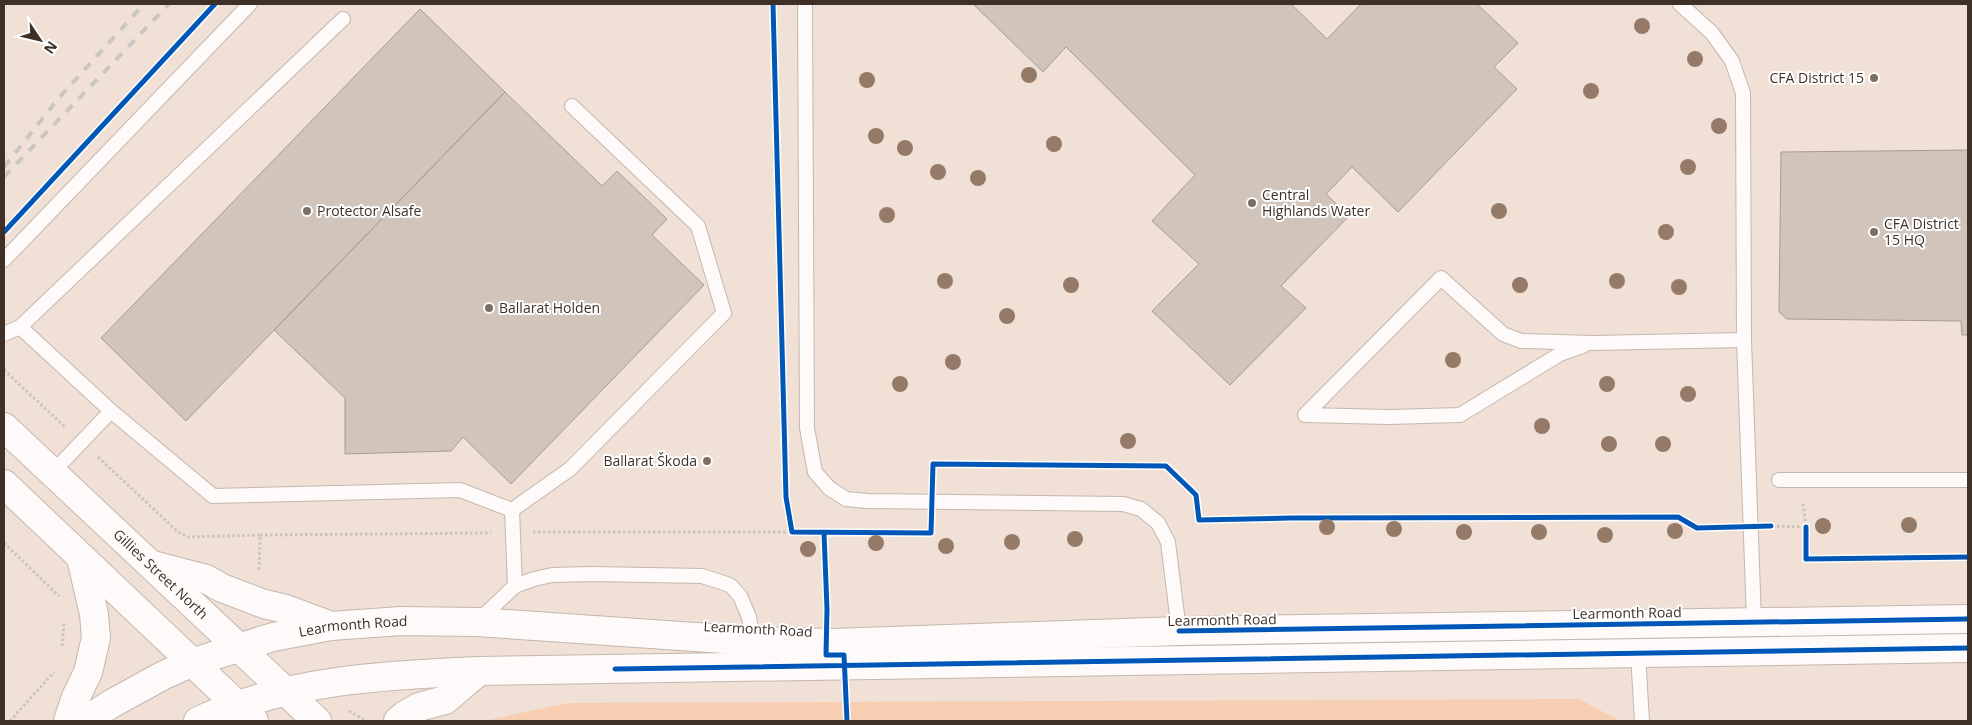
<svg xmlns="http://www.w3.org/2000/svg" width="1972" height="725" font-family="'Open Sans',sans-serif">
  <rect width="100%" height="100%" fill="#f0e0d6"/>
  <path fill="#f7ceb1" d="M1579 699 1620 721H484L568 703Z"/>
  <path fill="#d1c4bb" stroke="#a89b92" d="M973 4H1291L1327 39 1361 4H1477L1518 43 1494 67 1517 89 1398 212 1352 167 1326 194 1349 216 1281 286 1306 308 1230 385 1152 311 1199 264 1152 221 1195 175 1066 47 1043 72Z
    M420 9 505 92 186 421 101 338Z
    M505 92 602 186 617 171 667 219 652 235 704 285 511 484 463 437 451 451 345 454V398L274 330Z
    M1968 150V335H1962L1961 321 1787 319 1779 312 1781 152Z"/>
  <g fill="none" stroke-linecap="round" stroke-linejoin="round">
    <g stroke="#c5b7ae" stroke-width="16">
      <path id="lane" d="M805 4 807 428 815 472 829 488 846 499 867 501 1123 504 1141 509 1158 523 1168 542 1179 631
        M1680 4 1712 33 1732 61 1743 93 1744 340 1754 621
        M4 260 250 4
        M20 327 111 411 213 496 460 490 512 510
        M4 334 20 327 343 19
        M1305 415 1441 278 1503 334 1521 341 1593 343 1744 340
        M1305 415 1389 417 1460 415 1560 354 1583 346
        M52 473 111 411
        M1779 480H1968
        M512 510 570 469 724 313 698 226 572 106
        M512 510 515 586
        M478 621 515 586 534 579 552 575 592 574 702 576 724 583 731 586 740 596 749 617 753 641
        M1638 654 1642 721"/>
    </g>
    <g stroke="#c5b7ae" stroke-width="30">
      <g id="secondary">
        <path id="s1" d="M4 427 317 721"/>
        <path d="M4 484 254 721"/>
        <path d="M153 565 206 579 222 588 264 604 286 609 329 625"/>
        <path d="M68 721 76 697 88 672 96 638 94 614 81 558"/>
        <path id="s2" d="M85 721 111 704 164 675 191 663 238 648 273 637 331 626 401 621 477 622 753 641 833 643 1179 631 1968 619"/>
        <path d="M198 721C286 680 384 675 479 671L1968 648"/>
        <path d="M398 721 405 715 419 707 445 700 479 671"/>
      </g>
    </g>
    <path stroke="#cac3bf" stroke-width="3" stroke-dasharray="2.5 2.5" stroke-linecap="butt" d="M4 370 66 428
      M98 457 178 532 188 537 260 535 259 571
      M1772 526 1806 527 1803 503
      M533 532H792
      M260 535 491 533
      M4 543 59 596
      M62 646 64 624
      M349 711 366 721
      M10 721 54 672"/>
    <use href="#lane" stroke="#fdfaf9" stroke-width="14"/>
    <use href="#secondary" stroke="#fdfaf9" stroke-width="28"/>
    <path stroke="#cac6c2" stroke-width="4" stroke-dasharray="9 9" stroke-linecap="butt" d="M4 167 58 99 144 4
      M4 177 169 4"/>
    <g stroke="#fff" stroke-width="8">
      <path id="cycleway" d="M773 4 786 497 792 532 931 533 933 464 1166 466 1196 495 1199 520 1291 518 1678 517 1697 528 1771 526
        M4 232 215 4
        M1806 527V559L1968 557
        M824 533 827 609 826 655H844L847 721
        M1179 631 1968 619
        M615 669 1968 648"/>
    </g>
    <use href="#cycleway" stroke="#0057b8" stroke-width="5"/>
  </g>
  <g fill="#957b67">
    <circle cx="1642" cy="26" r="8"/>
    <circle cx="1695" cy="59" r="8"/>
    <circle cx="1029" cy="75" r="8"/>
    <circle cx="867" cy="80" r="8"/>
    <circle cx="1591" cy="91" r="8"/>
    <circle cx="1719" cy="126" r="8"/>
    <circle cx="876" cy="136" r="8"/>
    <circle cx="1054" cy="144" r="8"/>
    <circle cx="905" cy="148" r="8"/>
    <circle cx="1688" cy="167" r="8"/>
    <circle cx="938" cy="172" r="8"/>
    <circle cx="978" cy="178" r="8"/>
    <circle cx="1499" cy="211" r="8"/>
    <circle cx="887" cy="215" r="8"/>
    <circle cx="1666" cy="232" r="8"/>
    <circle cx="945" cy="281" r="8"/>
    <circle cx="1617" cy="281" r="8"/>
    <circle cx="1071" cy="285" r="8"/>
    <circle cx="1520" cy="285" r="8"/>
    <circle cx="1679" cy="287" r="8"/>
    <circle cx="1007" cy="316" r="8"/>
    <circle cx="1453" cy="360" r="8"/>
    <circle cx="953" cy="362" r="8"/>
    <circle cx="900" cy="384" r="8"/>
    <circle cx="1607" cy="384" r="8"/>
    <circle cx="1688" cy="394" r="8"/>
    <circle cx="1542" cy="426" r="8"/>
    <circle cx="1128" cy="441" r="8"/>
    <circle cx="1609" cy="444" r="8"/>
    <circle cx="1663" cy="444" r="8"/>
    <circle cx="1909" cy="525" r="8"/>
    <circle cx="1823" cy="526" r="8"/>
    <circle cx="1327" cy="527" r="8"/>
    <circle cx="1394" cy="529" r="8"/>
    <circle cx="1675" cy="531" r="8"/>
    <circle cx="1464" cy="532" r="8"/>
    <circle cx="1539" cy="532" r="8"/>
    <circle cx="1605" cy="535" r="8"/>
    <circle cx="1075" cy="539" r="8"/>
    <circle cx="1012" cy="542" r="8"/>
    <circle cx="876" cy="543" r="8"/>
    <circle cx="946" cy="546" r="8"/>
    <circle cx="808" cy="549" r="8"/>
  </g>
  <g fill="#7c6e64" stroke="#fff" stroke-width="2">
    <circle cx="1874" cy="78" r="5"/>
    <circle cx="1252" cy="203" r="5"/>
    <circle cx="307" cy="211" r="5"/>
    <circle cx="1874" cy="232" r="5"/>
    <circle cx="489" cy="308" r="5"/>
    <circle cx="707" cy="461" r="5"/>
  </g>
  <g text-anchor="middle" stroke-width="4" stroke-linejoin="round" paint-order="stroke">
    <g font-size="14" fill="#3e3027" stroke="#fff" text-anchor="start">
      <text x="1864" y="83" text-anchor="end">CFA District 15</text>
      <text x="1262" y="200">Central<tspan x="1262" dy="16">Highlands Water</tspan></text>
      <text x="317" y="216">Protector Alsafe</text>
      <text x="1884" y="229">CFA District<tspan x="1884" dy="16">15 HQ</tspan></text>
      <text x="499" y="313">Ballarat Holden</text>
      <text x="697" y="466" text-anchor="end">Ballarat Škoda</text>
    </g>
    <g font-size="14" fill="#3e3027" stroke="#fff">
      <text dy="5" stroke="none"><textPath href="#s1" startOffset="215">Gillies Street North</textPath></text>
      <text transform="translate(1627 613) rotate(-1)" y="5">Learmonth Road</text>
      <text transform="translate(1222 620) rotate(-1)" y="5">Learmonth Road</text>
      <text dy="5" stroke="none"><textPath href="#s2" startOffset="288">Learmonth Road</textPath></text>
      <text transform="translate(758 629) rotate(3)" y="5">Learmonth Road</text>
    </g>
  </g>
  <rect width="1972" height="725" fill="none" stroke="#3e3027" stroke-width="10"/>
  <g transform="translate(40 40) rotate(125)" stroke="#ffffff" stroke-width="4" paint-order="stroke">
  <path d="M0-4L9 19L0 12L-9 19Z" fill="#3e3027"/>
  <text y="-8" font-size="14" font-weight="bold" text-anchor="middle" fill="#3e3027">N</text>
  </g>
</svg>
